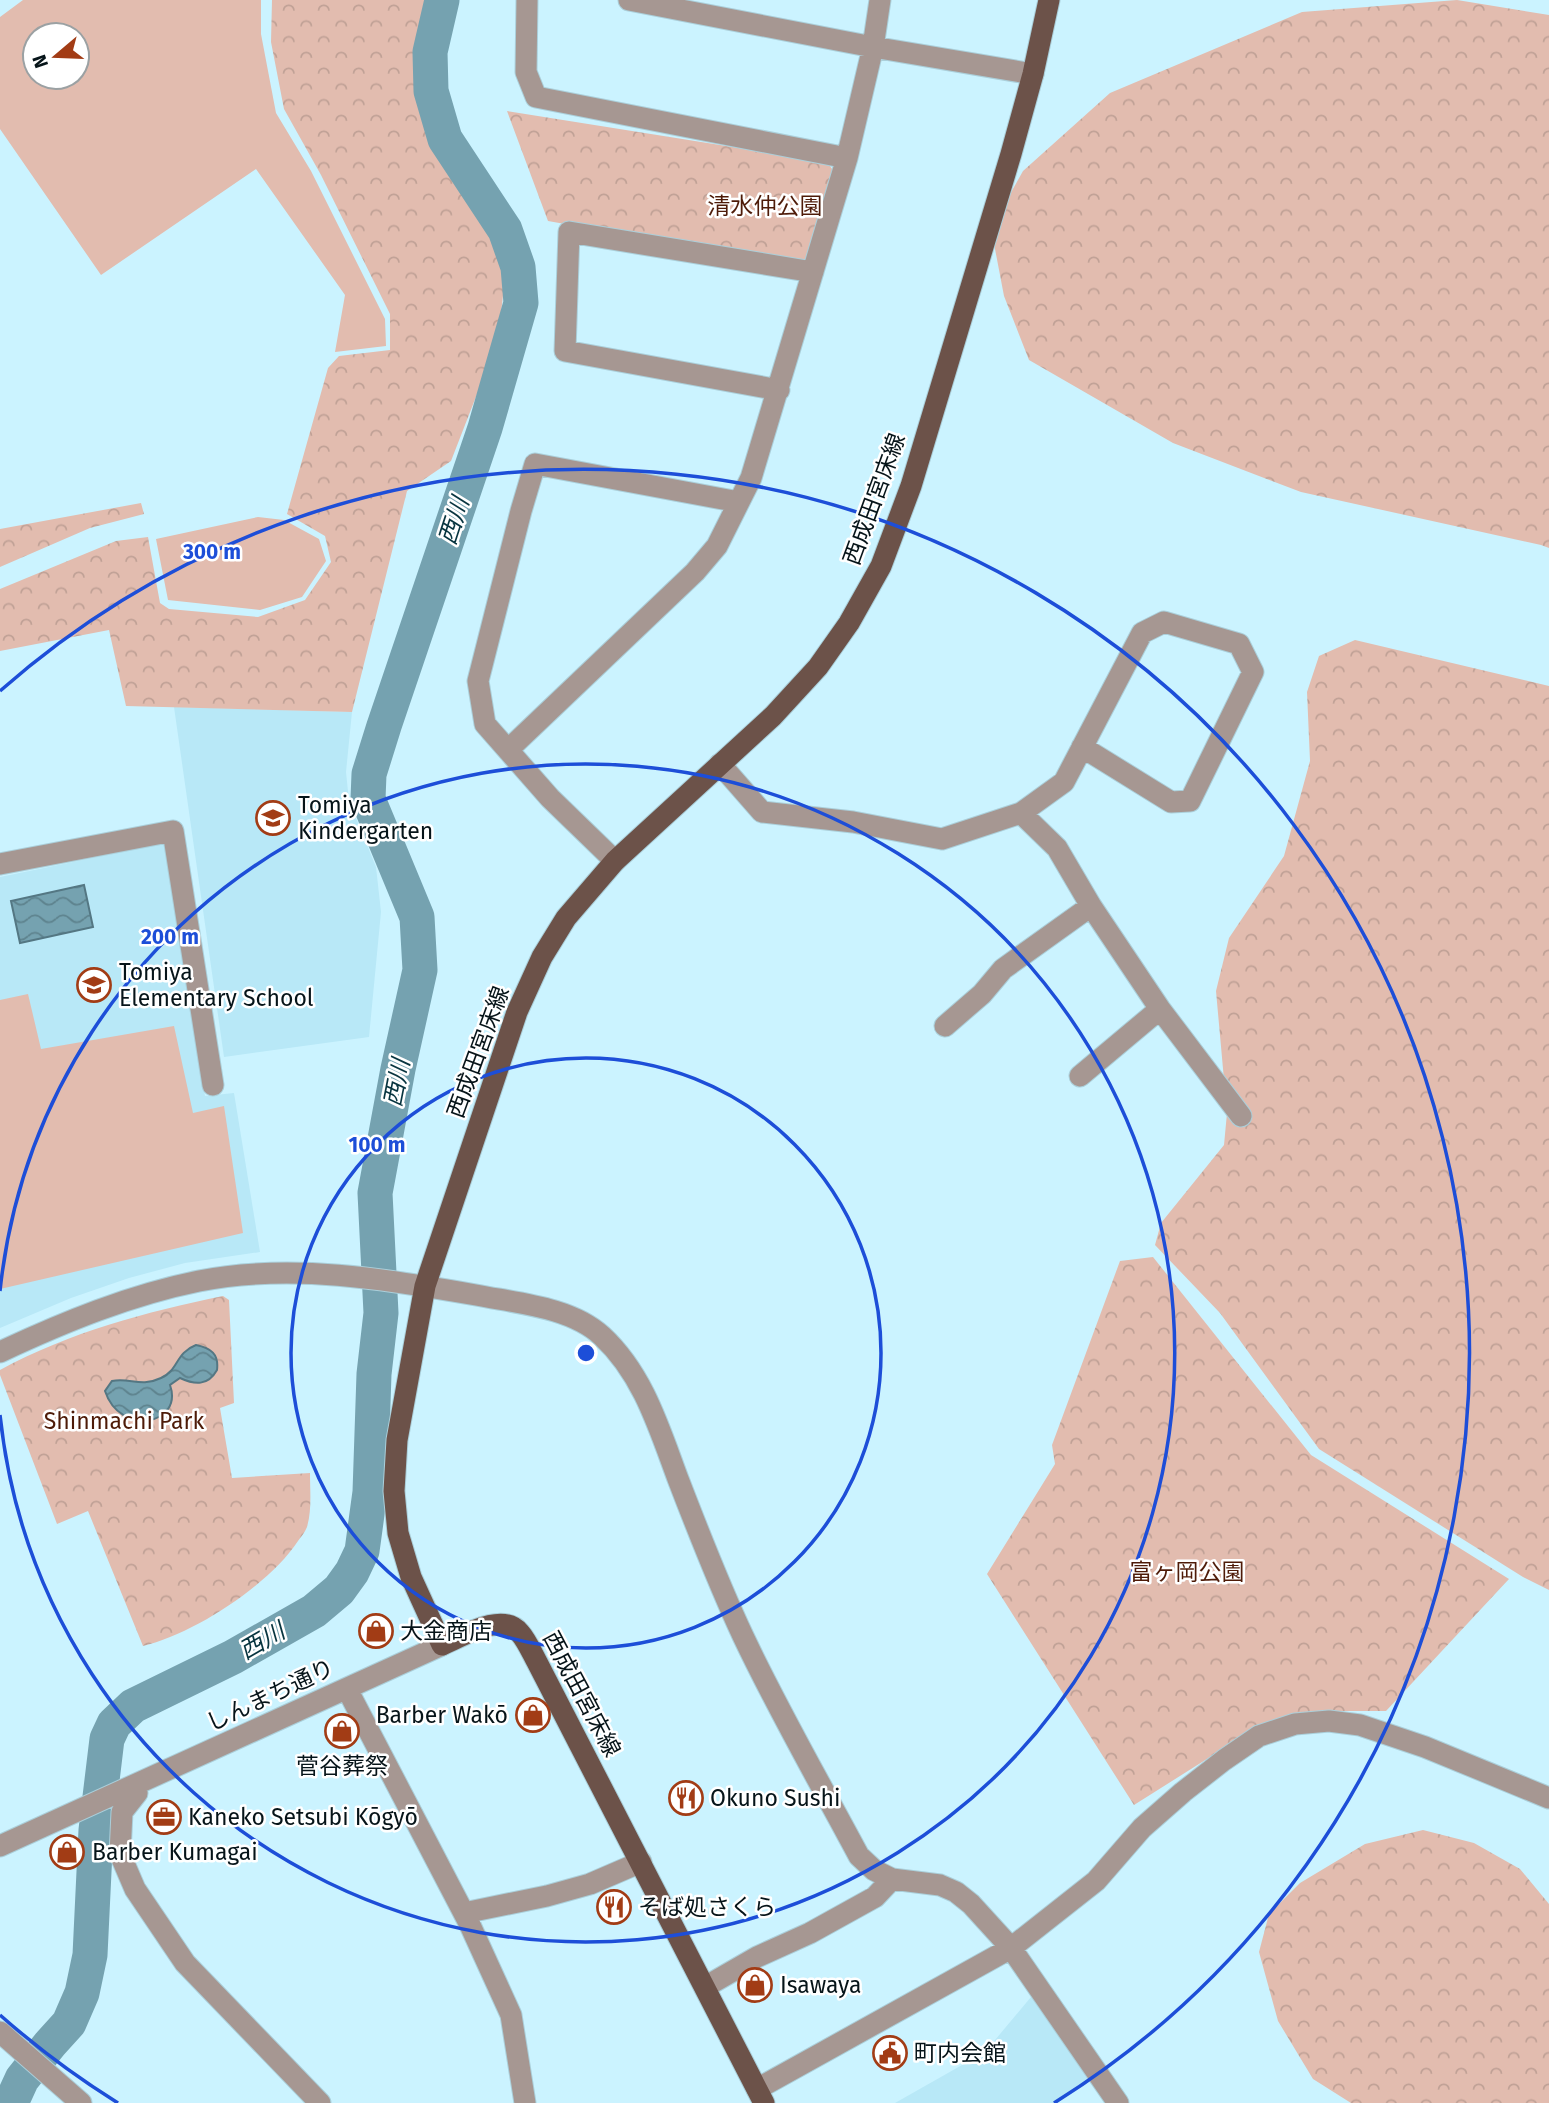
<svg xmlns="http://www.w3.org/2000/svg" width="1549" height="2103" font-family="'Fira Sans','Noto Sans JP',sans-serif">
  <defs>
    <pattern id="forest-crowns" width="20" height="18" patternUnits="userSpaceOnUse" patternTransform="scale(1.75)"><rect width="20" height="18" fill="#e2bcaf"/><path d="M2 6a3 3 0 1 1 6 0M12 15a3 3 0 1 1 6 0" fill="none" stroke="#c0a196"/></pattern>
    <pattern id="water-waves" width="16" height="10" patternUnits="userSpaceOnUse" patternTransform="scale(1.75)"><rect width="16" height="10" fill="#75a2b0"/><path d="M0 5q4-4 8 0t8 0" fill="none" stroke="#5e838e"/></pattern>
  </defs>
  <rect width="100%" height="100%" fill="#cbf3ff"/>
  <path fill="#b8e8f7" d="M174 707 352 712 346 772 349 801 376 867 381 912 369 1037 224 1057Z
    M165 843 205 1096 234 1093 260 1252 185 1263 129 1278 71 1298 0 1328V877Z
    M1031 1997 1091 2078 1055 2103H895L985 2052Z"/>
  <path fill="#e2bcaf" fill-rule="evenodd" d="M23 0H261V34L276 113 311 171 385 319 386 346 335 352 345 295 256 169 101 275 0 129V17ZM77 35V77H35V35Z
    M258 517 284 520 319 539 326 561 302 597 260 610 168 600 156 539Z
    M28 994 41 1049 174 1026 193 1113 224 1106 243 1233 0 1289V1000Z"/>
  <path fill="url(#forest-crowns)" d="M272 0H427L414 51 429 130 478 205 506 269 498 340 451 461 407 491 352 712 126 706 109 630 0 651V589L116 541 148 537 160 603 169 609 258 617 305 600 331 562 325 536 287 514 328 368 339 356 390 350V314L321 175 284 109 271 42Z
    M1457 0 1549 15V548L1541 545 1301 492 1173 443 1029 360 1004 296 991 228 1023 171 1110 93 1302 12Z
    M507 111 827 162 835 173 807 267 548 221Z
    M141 503 144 514 90 528 0 567V529Z
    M1355 640 1549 686V1590L1523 1577 1319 1449 1220 1313 1155 1245 1161 1223 1224 1145 1227 1113 1216 991 1229 938 1284 856 1310 761 1307 692 1319 656Z
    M1153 1257 1311 1455 1509 1579 1386 1711H1341L1256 1728 1134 1805 987 1574 1055 1464 1052 1445 1120 1261Z
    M223 1296 229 1300 234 1403 220 1408 232 1478 310 1473C310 1490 312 1510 307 1527 305 1532 301 1537 298 1541 269 1585 194 1634 143 1646L88 1511 57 1524 0 1375V1370C70 1332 146 1312 223 1296Z
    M1423 1830 1474 1843 1520 1869 1549 1904V2103H1351L1313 2079 1278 2021 1259 1952 1269 1914 1300 1883 1365 1844Z"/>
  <path fill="url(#water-waves)" stroke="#547783" stroke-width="2" d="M84 885 93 927 20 943 11 901Z
    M196 1345C211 1348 219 1354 217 1370 208 1386 195 1385 180 1378L170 1385C184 1425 120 1437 105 1391L112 1381C130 1377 140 1388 161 1378 179 1370 175 1353 196 1345Z"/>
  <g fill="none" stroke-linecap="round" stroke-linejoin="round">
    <path stroke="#75a2b0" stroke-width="35" d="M11 2103 22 2079 50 2044 69 2023 82 1993 90 1955 96 1830 107 1739 114 1724 133 1706 233 1657 314 1611 339 1590 352 1572 362 1551 370 1492 374 1374 381 1313 375 1193 398 1069 420 970 417 917 368 799 369 774 384 726 485 428 521 303 518 267 505 230 445 139 431 91 430 52 442 0"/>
    <g stroke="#abcfda" stroke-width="23">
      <path id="minor" d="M527 0 526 72 536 97 847 158
        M629 0 873 47 1033 74
        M779 390 565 351 569 232 813 272
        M509 749 695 572 717 546 751 478 847 158 873 47 880 0
        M720 764 762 812 853 822 942 839 1021 813 1057 848 1091 906 1160 1009 1241 1116
        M1021 813 1064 782 1142 633 1164 622 1239 644 1253 672 1190 801 1171 802 1082 747
        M615 861 550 798 485 724 478 681 521 511 535 464 739 502
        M0 864 173 831 213 1085
        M945 1026 982 994 1003 969 1091 906
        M1080 1076 1160 1009
        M0 1352C64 1322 130 1295 199 1281 291 1263 386 1279 476 1295 516 1303 571 1307 602 1336 643 1374 659 1428 678 1479 698 1531 719 1585 743 1636 778 1710 820 1783 859 1856L874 1870 892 1879 940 1885 956 1892 971 1904 1011 1948 1118 2103
        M347 1689 470 1925 511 2015 525 2103
        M135 1786 137 1793 122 1812 120 1854 135 1889 185 1963 320 2103
        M0 1846 442 1645
        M464 1913 547 1896 590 1884 641 1862
        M705 1987 757 1957 810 1933 875 1897 892 1879
        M0 2032 81 2103
        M757 2089 1011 1948 1096 1881 1142 1828 1183 1792 1224 1760 1259 1736 1295 1724 1329 1721 1360 1725 1425 1747 1549 1798"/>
    </g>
    <g stroke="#abcfda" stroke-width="23">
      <path id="major" d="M764 2103 537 1662C532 1653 527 1641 520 1633 503 1611 463 1636 442 1645L411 1577 398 1533 394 1491 397 1440 425 1286 517 1012 542 957 566 918 615 861 773 716 818 667 849 623 881 566 911 486 1011 154 1033 74 1049 0"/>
    </g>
    <use href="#minor" stroke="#a69792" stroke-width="21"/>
    <use href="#major" stroke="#6c5249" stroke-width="21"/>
  </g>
  <g fill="none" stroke="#1d4ed8" stroke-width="3.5">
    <circle cx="586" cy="1353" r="295"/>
    <path d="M0 1291A589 589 0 1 1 0 1415"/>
    <path d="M118 2103A884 884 0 0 1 0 2015M0 691A884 884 0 1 1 1054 2103"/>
  </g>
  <defs>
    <g id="school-ring" transform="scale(1.75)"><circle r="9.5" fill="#fff" stroke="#a23c15" stroke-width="1.5"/><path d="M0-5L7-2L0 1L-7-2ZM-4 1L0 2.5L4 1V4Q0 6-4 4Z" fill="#a23c15"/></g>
    <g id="shop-ring" transform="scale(1.75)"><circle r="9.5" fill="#fff" stroke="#a23c15" stroke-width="1.5"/><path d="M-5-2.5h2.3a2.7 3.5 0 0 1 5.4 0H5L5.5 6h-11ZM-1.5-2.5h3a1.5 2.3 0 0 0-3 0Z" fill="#a23c15"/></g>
    <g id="restaurant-ring" transform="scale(1.75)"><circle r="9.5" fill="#fff" stroke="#a23c15" stroke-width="1.5"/><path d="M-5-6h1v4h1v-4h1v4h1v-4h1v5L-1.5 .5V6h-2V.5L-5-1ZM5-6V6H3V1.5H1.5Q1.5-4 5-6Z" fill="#a23c15"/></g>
    <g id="office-ring" transform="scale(1.75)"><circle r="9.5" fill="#fff" stroke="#a23c15" stroke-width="1.5"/><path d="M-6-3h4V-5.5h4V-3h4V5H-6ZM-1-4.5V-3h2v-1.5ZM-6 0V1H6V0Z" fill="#a23c15"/></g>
    <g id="civic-ring" transform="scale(1.75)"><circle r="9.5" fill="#fff" stroke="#a23c15" stroke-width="1.5"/><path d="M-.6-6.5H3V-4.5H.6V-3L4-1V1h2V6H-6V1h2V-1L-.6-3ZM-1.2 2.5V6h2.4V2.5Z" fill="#a23c15"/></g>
  </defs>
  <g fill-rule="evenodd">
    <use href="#school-ring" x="273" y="818"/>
    <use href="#school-ring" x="94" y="985"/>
    <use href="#shop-ring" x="376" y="1631"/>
    <use href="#shop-ring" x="533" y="1715"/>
    <use href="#shop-ring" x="342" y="1731"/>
    <use href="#restaurant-ring" x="686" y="1798"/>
    <use href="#office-ring" x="164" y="1817"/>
    <use href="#shop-ring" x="67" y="1852"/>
    <use href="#restaurant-ring" x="614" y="1907"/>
    <use href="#shop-ring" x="755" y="1985"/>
    <use href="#civic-ring" x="890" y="2053"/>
  </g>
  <g text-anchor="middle" stroke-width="5" stroke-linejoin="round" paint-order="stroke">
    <g font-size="23" fill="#4e1b08" stroke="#fff">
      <text x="765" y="214">清水仲公園</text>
      <text x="124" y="1429">Shinmachi Park</text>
      <text x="1187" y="1580">富ヶ岡公園</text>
    </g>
    <g font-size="23" fill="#061419" stroke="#fff">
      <text transform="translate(874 499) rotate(-70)" y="8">西成田宮床線</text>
      <text transform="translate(478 1052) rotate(-70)" y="8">西成田宮床線</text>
      <text transform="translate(582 1694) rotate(62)" y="8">西成田宮床線</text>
      <text transform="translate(270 1695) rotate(-25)" y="8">しんまち通り</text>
    </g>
    <g font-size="23" fill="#061419" stroke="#fff" text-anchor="start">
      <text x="298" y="813">Tomiya<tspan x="298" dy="26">Kindergarten</tspan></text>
      <text x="119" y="980">Tomiya<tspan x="119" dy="26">Elementary School</tspan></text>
      <text x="400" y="1639">大金商店</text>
      <text x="508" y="1723" text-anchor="end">Barber Wakō</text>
      <text x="342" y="1774" text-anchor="middle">菅谷葬祭</text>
      <text x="710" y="1806">Okuno Sushi</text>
      <text x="188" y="1825">Kaneko Setsubi Kōgyō</text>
      <text x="92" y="1860">Barber Kumagai</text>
      <text x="638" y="1915">そば処さくら</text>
      <text x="780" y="1993">Isawaya</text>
      <text x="914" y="2061">町内会館</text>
    </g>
    <g font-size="24" font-style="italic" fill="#07343f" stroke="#fff">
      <text transform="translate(454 521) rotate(-72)" y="8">西川</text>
      <text transform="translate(397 1083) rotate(-79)" y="8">西川</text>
      <text transform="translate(262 1641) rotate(-30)" y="8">西川</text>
    </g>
  </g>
  <circle cx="586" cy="1353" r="10" fill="#1d4ed8" stroke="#fff" stroke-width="3.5"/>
  <g font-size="21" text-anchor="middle" font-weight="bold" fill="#1d4ed8" stroke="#fff" stroke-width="5" stroke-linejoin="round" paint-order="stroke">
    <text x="212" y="559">300 m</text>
    <text x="170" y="944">200 m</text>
    <text x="377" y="1152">100 m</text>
  </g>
  <g transform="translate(56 56) rotate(251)"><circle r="33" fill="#ffffff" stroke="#9ba1a3" stroke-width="2"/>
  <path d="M0-5L12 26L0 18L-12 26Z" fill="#a23c15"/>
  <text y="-10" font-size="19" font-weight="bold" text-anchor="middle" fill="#061419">N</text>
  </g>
</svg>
